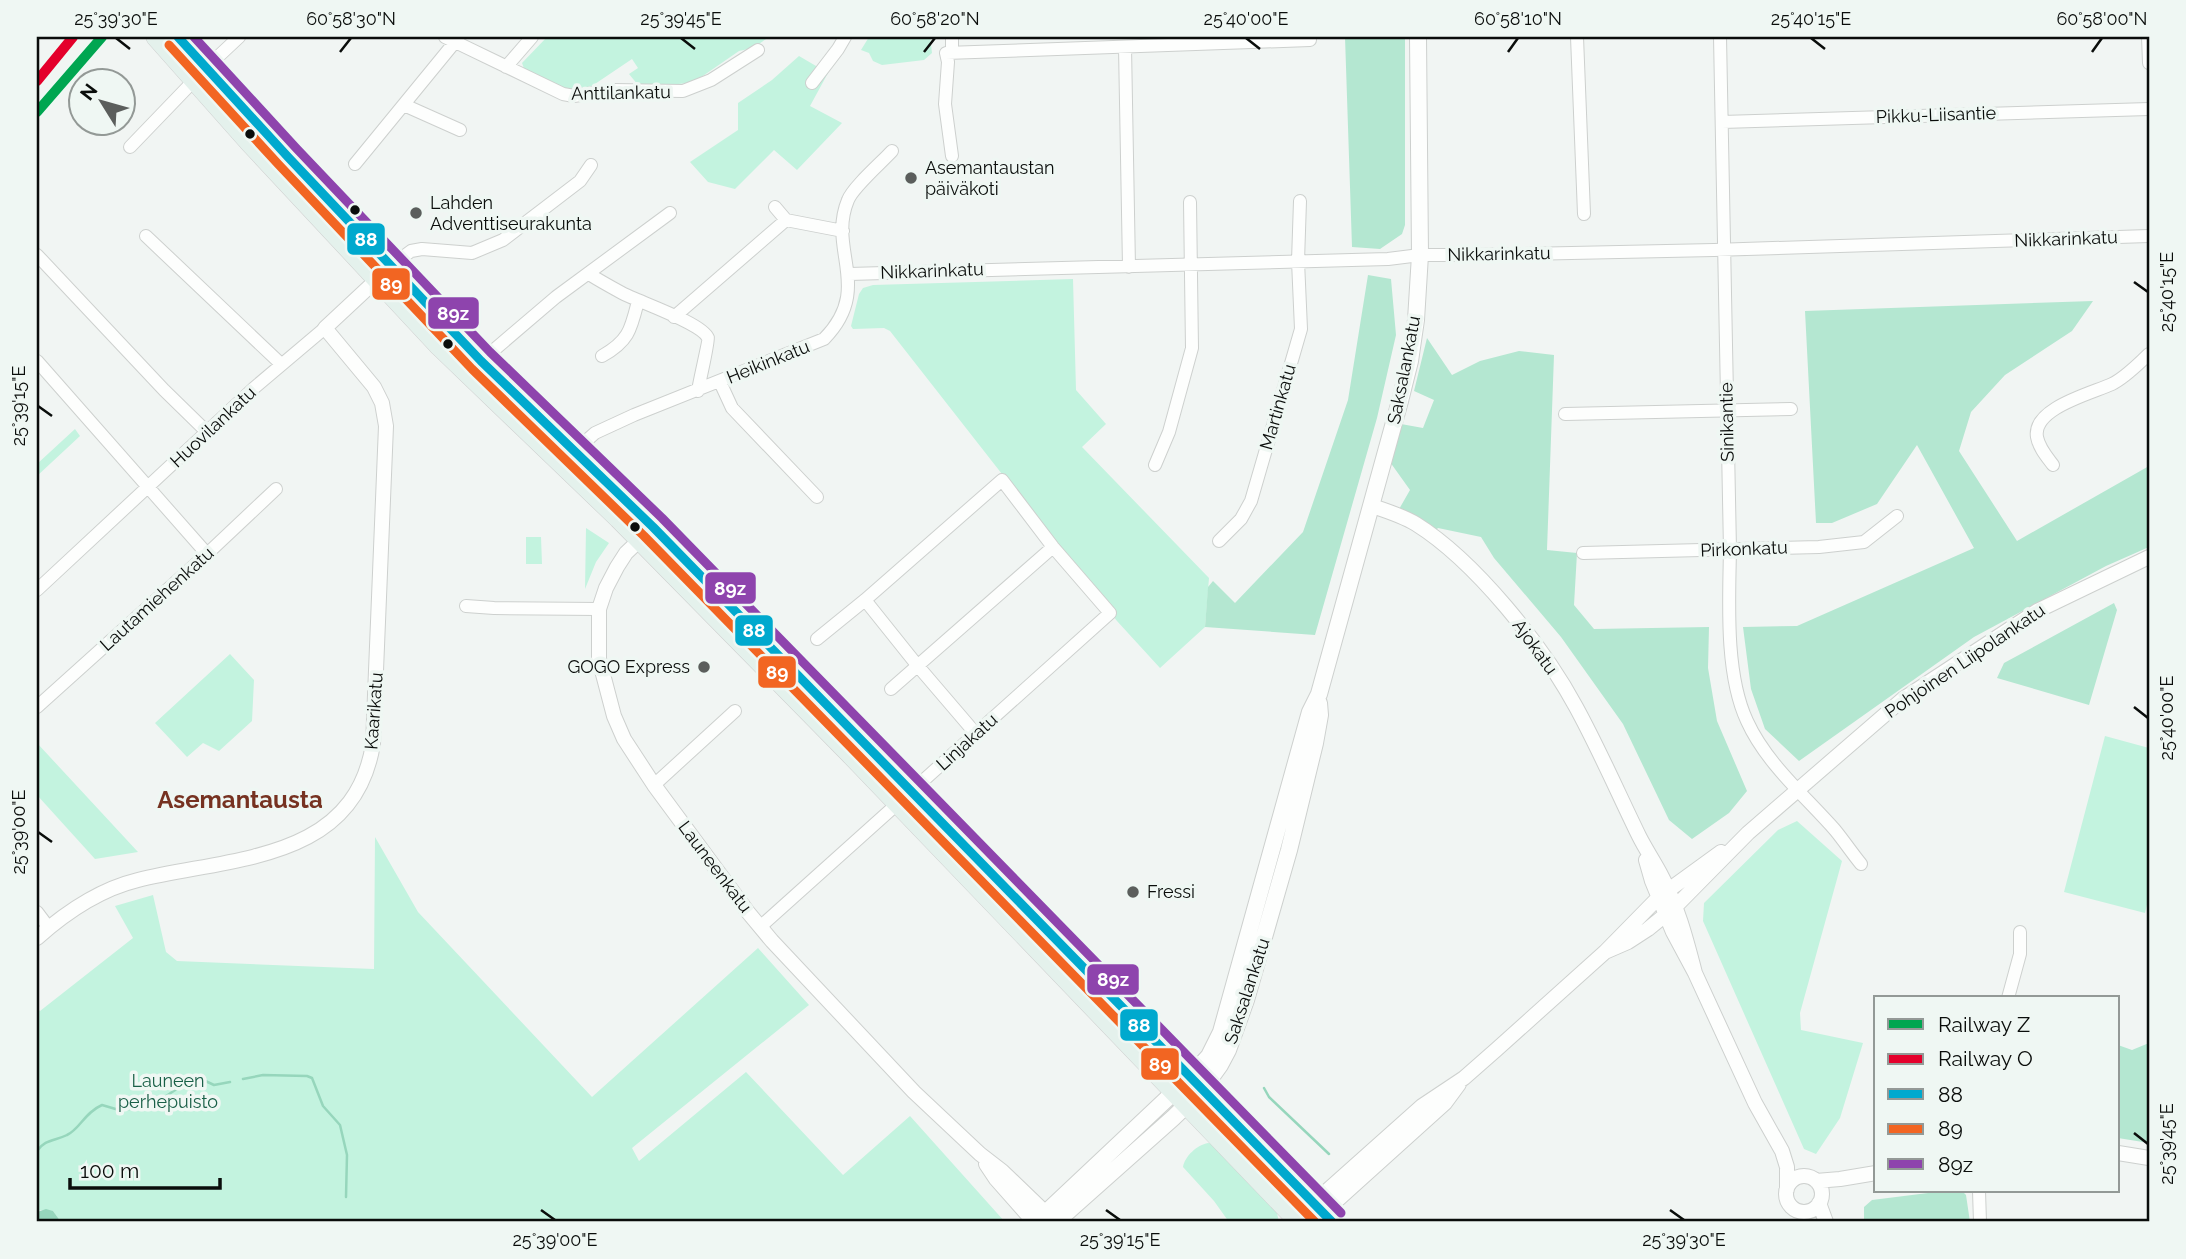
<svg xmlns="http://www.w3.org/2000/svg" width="2186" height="1259" font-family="Raleway,sans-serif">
  <rect width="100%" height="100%" fill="#f1f5f3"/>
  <path fill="#c3f3df" d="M547 37H769L753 48 739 51 697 80 688 83 650 87 638 85 629 74 638 68 632 59 586 90 565 91 525 71 522 63Z
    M869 37H930L932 53 924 60 882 65 873 61 869 53 861 50Z
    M799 56 828 73 810 106 842 123 797 170 774 150 735 189 708 182 690 162 738 130V103L772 80Z
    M1073 279 1076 390 1106 424 1082 447 1209 578 1205 627 1160 668 1117 621 890 331 884 328 853 329 851 326 859 294 863 288 873 285Z
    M75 429 80 436 37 476V464Z
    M586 528 609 543 596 562 585 589Z
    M526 537H541L542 564H526Z
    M230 654 254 680 252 721 219 751 203 743 187 757 155 723Z
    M2105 736 2149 748V896L2145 913 2064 892Z
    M37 743 138 852 95 859 37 795Z
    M1797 821 1842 861 1800 1013 1801 1030 1863 1043 1840 1118 1816 1154 1804 1149 1703 921 1704 903 1778 830Z
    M375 837 418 912 592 1097 758 948 809 1005 632 1148 639 1161 746 1072 843 1175 910 1116 1005 1222H61L53 1211 41 1210 37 1212V1008L40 1011 133 938 115 906 153 895 166 952 177 961 374 969Z
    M1208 1143 1213 1144 1276 1209 1279 1222H1229L1214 1201 1183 1167C1185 1156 1197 1145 1208 1143Z"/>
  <path fill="#b4e7d1" d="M1345 37H1405V225L1402 234 1380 249 1352 247Z
    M1368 275 1391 279 1396 335 1377 418 1315 635 1205 627 1208 587 1213 581 1235 603 1303 532 1348 400Z
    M2093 301 2072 331 2005 375 1971 412 1959 451 2017 541 2149 466V547L2106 566 1974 637 1799 761 1765 729 1751 689 1743 627 1797 626 1974 548 1917 445 1877 504 1832 523H1816L1805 311Z
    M1427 338 1452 375 1480 361 1519 351 1554 355 1547 550 1577 553 1574 605 1594 629 1709 627 1708 668 1717 721 1747 791 1729 813 1692 839 1669 820 1623 724 1561 637 1494 558 1481 537 1438 528 1434 532 1398 511 1410 490 1390 462 1401 424 1423 428 1434 400 1414 391Z
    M2114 603 2117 610 2089 705 1997 678 2004 663Z
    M2149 1043V1143L2118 1138V1045L2132 1050Z
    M1944 1191H1962L1966 1195 1970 1222 1864 1221V1207L1872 1200Z"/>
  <path fill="#96d6bc" d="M46 1209 53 1211 61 1222H37V1212Z"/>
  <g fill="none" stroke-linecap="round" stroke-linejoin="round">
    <path stroke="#96d6bc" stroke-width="2.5" d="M243 1079 263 1075 307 1076 312 1078 323 1106 340 1125 347 1155 346 1197
      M1264 1088 1269 1097 1329 1154
      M37 1151C45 1139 55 1141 67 1135 80 1129 84 1113 102 1105L119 1110 139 1108 160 1100 192 1079 199 1078 214 1085 230 1082"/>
    <g stroke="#cdd0ce" stroke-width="14">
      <path id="minor" d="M445 37 563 94 574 96 613 90 683 91 711 80 758 50
        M1577 37 1584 214
        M1720 37 1730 550C1729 602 1725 674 1747 721 1766 763 1805 796 1835 830 1844 841 1852 853 1861 864
        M2148 37 2149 63
        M1125 47 1129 267
        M952 53V37
        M506 67 532 37
        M812 83 838 49 845 37
        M404 105 460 130
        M1722 122 2149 109
        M130 147 207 67 239 37
        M952 156 945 104 948 62 946 53 1310 40
        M355 164 459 37
        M775 207 786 220
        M146 236 281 364
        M37 255 164 390 207 432
        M391 266 411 251 422 249 472 253 503 240 580 181 591 165
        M589 274C600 281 611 287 622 293 639 302 702 323 708 338 709 341 699 383 698 391
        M849 274 1388 259 1420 255H1474L1714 250 2149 236
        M674 317 786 220 843 231
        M602 356C629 341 631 329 638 301
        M37 361 207 554
        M481 361 556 297 670 213
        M720 382 732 408 817 497
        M1565 414 1791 409
        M569 456 595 433 634 415 824 339C874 288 827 250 848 200 853 187 882 162 892 151
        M1155 465 1169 432 1192 348 1190 202
        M2053 465C2047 457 2039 448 2037 437 2032 408 2093 393 2112 384 2126 377 2138 364 2149 354
        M1219 541 1241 519 1251 501 1301 329 1298 261 1300 201
        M1583 553 1819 547 1864 542 1897 516
        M37 590 254 388 325 328
        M865 600 917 665 976 734
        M466 606 494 608 599 609
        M891 689 1053 547
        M37 707 207 554 276 489
        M654 785 735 711
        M37 912 49 928
        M760 927 1110 613 1053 547 1002 480 865 600 817 639
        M2008 998 2020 954V932
        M1979 1191 1980 1222"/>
    </g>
    <g stroke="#cdd0ce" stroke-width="16">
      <path id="tertiary" d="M1372 506C1387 511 1403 516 1416 524 1475 561 1543 646 1576 707 1599 749 1618 793 1639 836 1645 848 1653 860 1660 873 1677 904 1686 938 1695 973
        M646 534 626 553 617 567 606 588 599 609V659L614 716 624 739 654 785 747 911 772 941 914 1092 980 1154 1002 1171 1054 1221
        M1646 860 1652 881 1673 932 1695 973 1755 1103 1782 1151 1787 1167V1189
        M37 938C65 913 101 889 138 880 229 857 354 863 373 744L386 426 382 403 374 387 325 328 384 273
        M1605 952 1628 942 1648 929 1675 907 1748 833 1903 699 2037 611 2149 557
        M2118 1153 2149 1158
        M986 1164 996 1179 1034 1222
        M1786 1194a18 18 0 1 1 36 0a18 18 0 1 1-36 0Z
        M1816 1181 1840 1179 1876 1173
        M1819 1203 1826 1222
        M1292 1222 1422 1106 1464 1078 1497 1049 1605 952 1659 897 1721 852
        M1313 1222 1445 1103 1459 1084"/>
    </g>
    <g stroke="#cdd0ce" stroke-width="18">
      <path id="secondary" d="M1036 1222 1190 1077 1209 1056 1221 1032 1310 712 1319 694 1400 401 1410 361 1416 320 1420 255 1418 37
        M1056 1222 1173 1118 1202 1090 1220 1065 1228 1050 1246 1000 1289 850 1315 743 1320 715 1319 703"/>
    </g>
    <g stroke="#cecfcf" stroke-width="19">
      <path id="primary" d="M155 37 248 142 439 347 618 519 850 755 1298 1222
        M178 37 288 157 481 361 653 527 1332 1222"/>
    </g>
    <use href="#minor" stroke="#fdfefd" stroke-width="12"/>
    <use href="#tertiary" stroke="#fdfefd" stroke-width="14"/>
    <use href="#secondary" stroke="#fdfefd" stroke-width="16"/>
    <use href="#primary" stroke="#e4f1ec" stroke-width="18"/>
    <g stroke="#eff7f3" stroke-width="14">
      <path id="bus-1" d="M178 37 288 157 481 361 653 527 1332 1222"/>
    </g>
    <g stroke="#eff7f3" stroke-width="14">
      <path id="bus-2" d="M169 45 279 165 472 369 644 536 1315 1222"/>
    </g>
    <g stroke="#eff7f3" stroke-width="14">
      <path id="bus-3" d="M194 37 297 149 490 352 662 518 1341 1213"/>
    </g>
    <use href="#bus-1" stroke="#00a9ce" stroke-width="9"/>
    <use href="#bus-2" stroke="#f26522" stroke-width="9"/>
    <use href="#bus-3" stroke="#8e44ad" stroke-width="9"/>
    <g stroke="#eff7f3" stroke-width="16">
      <path id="rail-1" d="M37 112 102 37"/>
    </g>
    <g stroke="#eff7f3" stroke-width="16">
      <path id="rail-2" d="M37 81 73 37"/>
    </g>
    <use href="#rail-1" stroke="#00a651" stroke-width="10"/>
    <use href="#rail-2" stroke="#e4002b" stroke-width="10"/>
  </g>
  <path fill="none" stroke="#0a0d0b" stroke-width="2.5" d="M116 38 130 49M681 38 695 49M1246 38 1260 49M1811 38 1825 49M340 52 351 38M924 52 935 38M1508 52 1518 38M2092 52 2102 38M2134 282 2148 292M38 406 52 416M2134 707 2148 718M38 832 52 842M2134 1133 2148 1144M541 1210 555 1220M1106 1210 1120 1220M1670 1210 1684 1220"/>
  <g fill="#0a0d0b" stroke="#eff7f3" stroke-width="2.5">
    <circle cx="250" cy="134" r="6"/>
    <circle cx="355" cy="210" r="6"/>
    <circle cx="448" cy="344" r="6"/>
    <circle cx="635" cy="527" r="6"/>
  </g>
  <g fill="#5b5e5c" stroke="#eff7f3" stroke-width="2.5">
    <circle cx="911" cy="178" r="7"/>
    <circle cx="416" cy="213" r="7"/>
    <circle cx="704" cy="667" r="7"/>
    <circle cx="1133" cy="892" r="7"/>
  </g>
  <g text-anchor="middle" stroke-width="7" stroke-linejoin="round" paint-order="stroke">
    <g font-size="18" fill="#0a0d0b" stroke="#eff7f3">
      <text transform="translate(621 93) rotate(-1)" y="6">Anttilankatu</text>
      <text transform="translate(1936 115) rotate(-2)" y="6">Pikku-Liisantie</text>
      <text transform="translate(2066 239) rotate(-2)" y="6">Nikkarinkatu</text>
      <text transform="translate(1499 254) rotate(-1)" y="6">Nikkarinkatu</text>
      <text transform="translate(932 271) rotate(-2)" y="6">Nikkarinkatu</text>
      <text transform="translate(768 362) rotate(-22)" y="6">Heikinkatu</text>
      <text transform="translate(1404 370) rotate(-79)" y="6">Saksalankatu</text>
      <text transform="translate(1278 407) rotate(-74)" y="6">Martinkatu</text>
      <text transform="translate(1727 422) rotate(-91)" y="6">Sinikantie</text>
      <text transform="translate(213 427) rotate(-43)" y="6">Huovilankatu</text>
      <text transform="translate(1744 549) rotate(-2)" y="6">Pirkonkatu</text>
      <text transform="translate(157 599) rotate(-42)" y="6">Lautamiehenkatu</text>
      <text transform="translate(1535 647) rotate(54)" y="6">Ajokatu</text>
      <text transform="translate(1965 661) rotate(-34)" y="6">Pohjoinen Liipolankatu</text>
      <text transform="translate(374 711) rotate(-86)" y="6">Kaarikatu</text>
      <text transform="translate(967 742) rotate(-42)" y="6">Linjakatu</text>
      <text transform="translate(715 867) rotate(53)" y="6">Launeenkatu</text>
      <text transform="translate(1247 991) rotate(-72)" y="6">Saksalankatu</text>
    </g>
    <g font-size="18" fill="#0a0d0b" stroke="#eff7f3" text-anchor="start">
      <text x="925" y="174">Asemantaustan<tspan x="925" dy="21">päiväkoti</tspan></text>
      <text x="430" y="209">Lahden<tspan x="430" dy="21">Adventtiseurakunta</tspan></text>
      <text x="690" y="673" text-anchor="end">GOGO Express</text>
      <text x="1147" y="898">Fressi</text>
    </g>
    <g font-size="18" fill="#195f47" stroke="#eff7f3">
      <text x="168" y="1087">Launeen<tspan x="168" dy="21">perhepuisto</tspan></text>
    </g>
    <g font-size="24" font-weight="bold" fill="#763221" stroke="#eff7f3">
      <text x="240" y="808">Asemantausta</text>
    </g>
  </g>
  <g stroke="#eff7f3" stroke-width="2.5">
    <rect x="346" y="222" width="40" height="34" rx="7" fill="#00a9ce"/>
    <rect x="371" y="267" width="40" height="34" rx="7" fill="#f26522"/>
    <rect x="427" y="296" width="53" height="34" rx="7" fill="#8e44ad"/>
    <rect x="704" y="571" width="53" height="34" rx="7" fill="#8e44ad"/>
    <rect x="734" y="614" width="40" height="33" rx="7" fill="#00a9ce"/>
    <rect x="757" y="655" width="40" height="34" rx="7" fill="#f26522"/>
    <rect x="1086" y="963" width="54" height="33" rx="7" fill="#8e44ad"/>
    <rect x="1119" y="1008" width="40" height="34" rx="7" fill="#00a9ce"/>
    <rect x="1140" y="1047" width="40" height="34" rx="7" fill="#f26522"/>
  </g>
  <g font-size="19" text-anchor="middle" font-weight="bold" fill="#fff">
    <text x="366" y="246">88</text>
    <text x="391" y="291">89</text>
    <text x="453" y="320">89z</text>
    <text x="730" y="595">89z</text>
    <text x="754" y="637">88</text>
    <text x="777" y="679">89</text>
    <text x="1113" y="986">89z</text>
    <text x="1139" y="1032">88</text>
    <text x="1160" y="1071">89</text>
  </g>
  <rect width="2186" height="1259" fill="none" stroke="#eff7f3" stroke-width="77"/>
  <rect x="1874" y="996" width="245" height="196" fill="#eff7f3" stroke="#939996" stroke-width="2"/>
  <rect x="1888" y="1019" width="35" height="10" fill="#00a651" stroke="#939996" stroke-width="2"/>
  <text x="1938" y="1032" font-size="21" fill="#0a0d0b">Railway Z</text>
  <rect x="1888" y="1054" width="35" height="10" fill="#e4002b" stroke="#939996" stroke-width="2"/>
  <text x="1938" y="1066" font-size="21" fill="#0a0d0b">Railway O</text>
  <rect x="1888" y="1089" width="35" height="10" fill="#00a9ce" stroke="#939996" stroke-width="2"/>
  <text x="1938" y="1102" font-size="21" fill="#0a0d0b">88</text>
  <rect x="1888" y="1124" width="35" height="10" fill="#f26522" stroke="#939996" stroke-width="2"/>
  <text x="1938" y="1136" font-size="21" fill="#0a0d0b">89</text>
  <rect x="1888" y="1159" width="35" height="10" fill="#8e44ad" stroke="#939996" stroke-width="2"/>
  <text x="1938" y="1172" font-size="21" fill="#0a0d0b">89z</text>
  <g transform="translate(102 102) rotate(307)"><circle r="33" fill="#eff7f3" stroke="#939996" stroke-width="2"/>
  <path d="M0-5L12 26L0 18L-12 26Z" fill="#5b5e5c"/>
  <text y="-10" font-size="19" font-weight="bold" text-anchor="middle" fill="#0a0d0b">N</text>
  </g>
  <path d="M70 1178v10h150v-10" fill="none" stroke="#0a0d0b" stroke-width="3.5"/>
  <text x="80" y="1178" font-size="21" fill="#0a0d0b" stroke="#eff7f3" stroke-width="5" paint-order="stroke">100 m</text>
  <rect x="38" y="38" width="2110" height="1182" fill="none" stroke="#0a0d0b" stroke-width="2.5"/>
  <g font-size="18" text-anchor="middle" fill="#0a0d0b">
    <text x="116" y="25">25°39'30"E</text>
    <text x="351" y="25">60°58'30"N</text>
    <text x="681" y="25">25°39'45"E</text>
    <text x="935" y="25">60°58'20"N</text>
    <text x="1246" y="25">25°40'00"E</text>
    <text x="1518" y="25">60°58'10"N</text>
    <text x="1811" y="25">25°40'15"E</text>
    <text x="2102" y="25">60°58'00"N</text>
    <text transform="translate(2167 292) rotate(-90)" y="6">25°40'15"E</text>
    <text transform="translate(19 406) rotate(-90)" y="6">25°39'15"E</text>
    <text transform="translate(2167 718) rotate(-90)" y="6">25°40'00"E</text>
    <text transform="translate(19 832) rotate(-90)" y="6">25°39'00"E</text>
    <text transform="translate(2167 1144) rotate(-90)" y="6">25°39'45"E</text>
    <text x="555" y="1246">25°39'00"E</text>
    <text x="1120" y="1246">25°39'15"E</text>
    <text x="1684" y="1246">25°39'30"E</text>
  </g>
</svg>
